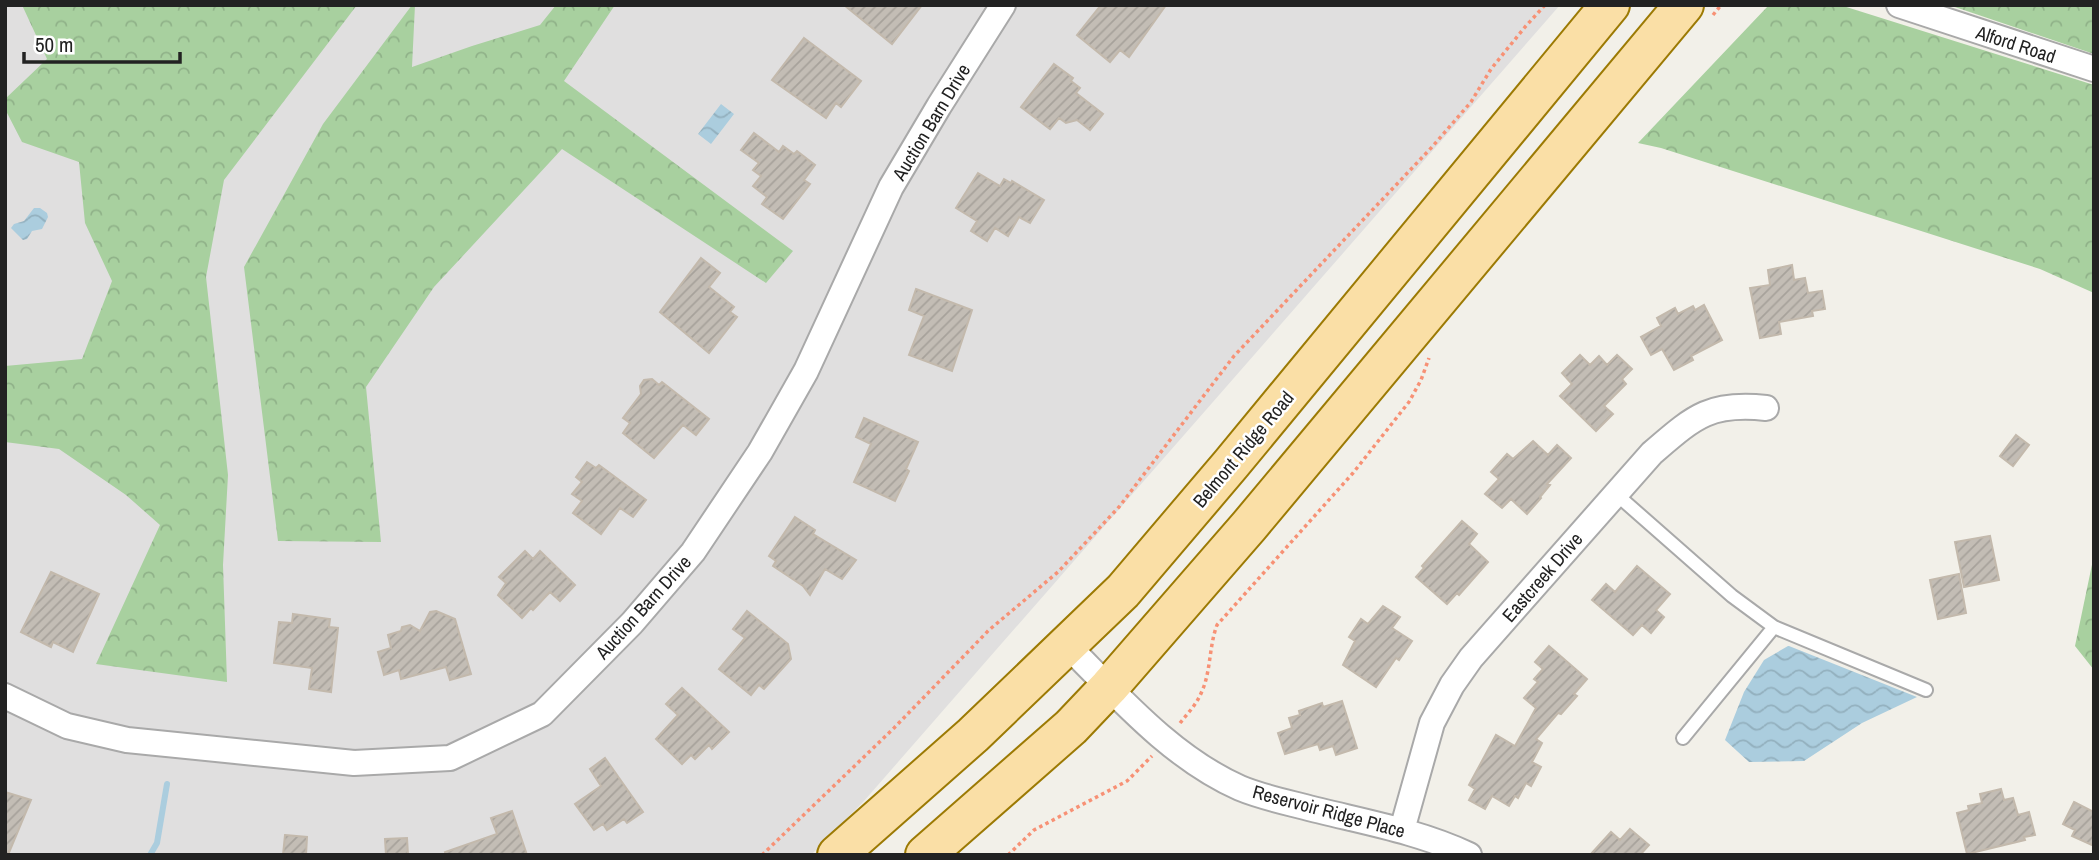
<svg xmlns="http://www.w3.org/2000/svg" width="2099" height="860" font-family="'Archivo Narrow',sans-serif">
  <defs>
    <pattern id="forest-crowns" width="20" height="18" patternUnits="userSpaceOnUse" patternTransform="scale(1.75)"><rect width="20" height="18" fill="#a8d09f"/><path d="M2 6a3 3 0 1 1 6 0M12 15a3 3 0 1 1 6 0" fill="none" stroke="#90b289"/></pattern>
    <pattern id="water-waves" width="16" height="10" patternUnits="userSpaceOnUse" patternTransform="scale(1.75)"><rect width="16" height="10" fill="#abcdde"/><path d="M0 5q4-4 8 0t8 0" fill="none" stroke="#93b0be"/></pattern>
    <pattern id="building-hatch" width="6" height="6" patternUnits="userSpaceOnUse" patternTransform="scale(1.75)"><rect width="6" height="6" fill="#c3bdb5"/><path d="M-1 1l2-2M0 6l6-6M5 7l2-2" fill="none" stroke="#a7a29b"/></pattern>
  </defs>
  <rect width="100%" height="100%" fill="#f2f0e9"/>
  <path fill="#e0dfdf" d="M5 5H1560L864 801 811 855H5Z"/>
  <path fill="url(#forest-crowns)" d="M22 5H357L224 180 206 277 228 475 223 565 227 682 96 664 160 525 126 495 59 449 5 442V366L82 359 112 281 85 223 79 162 22 142 5 109V99L47 59Z
    M412 5H415L412 67 472 46 540 25 556 5H615L564 81 793 251 766 283 562 149 434 287 366 387 381 542 278 541 244 267 323 124Z
    M1772 5H1840L2094 85V293L2040 269 1661 148 1638 143 1768 6Z
    M1949 5H2094V54Z
    M2094 555V670L2075 646Z"/>
  <path fill="url(#water-waves)" d="M721 104 734 114 711 144 698 134Z
    M34 208H40L47 213 48 217 42 229 32 231 27 239 23 240 11 228 14 224 24 221Z
    M1788 646H1789L1917 697 1862 723 1804 761 1749 762 1725 740 1744 692 1764 660Z"/>
  <g fill="none" stroke-linecap="round" stroke-linejoin="round">
    <path stroke="#abcdde" stroke-width="6" d="M150 855 157 843 167 784"/>
  </g>
  <path fill="url(#building-hatch)" stroke="#c3b9ac" stroke-width="2" d="M844 5H922L892 44Z
    M1101 5H1166L1129 57 1120 50 1110 62 1077 35Z
    M804 38 861 81 841 107 836 103 826 118 772 80Z
    M1054 64 1073 78 1071 81 1080 88 1076 93 1103 114 1090 130 1077 120 1066 123 1059 118 1050 129 1021 107Z
    M754 133 779 152 783 146 794 154 797 151 815 165 804 180 810 184 783 219 762 204 767 197 753 186 761 176 753 170 759 163 741 150Z
    M978 173 1000 186 1004 179 1011 183 1012 181 1044 200 1030 223 1019 217 1008 236 995 228 987 241 971 231 977 221 956 208Z
    M701 258 720 273 709 287 734 307 730 312 737 317 709 353 660 312Z
    M1792 265 1794 280 1805 278 1808 293 1822 291 1825 309 1812 311 1813 316 1779 322 1781 334 1760 338 1750 288 1770 285 1768 270Z
    M916 289 972 310 952 371 909 355 924 316 909 310Z
    M1704 305 1722 340 1691 356 1693 360 1674 370 1662 349 1651 355 1641 337 1661 326 1657 318 1675 308 1678 314 1693 306 1695 310Z
    M1580 355 1590 365 1599 356 1607 365 1617 355 1632 369 1622 379 1626 384 1604 406 1613 414 1596 431 1560 396 1572 384 1562 373Z
    M652 379 659 385 662 382 709 419 696 435 683 425 654 458 623 433 630 423 623 418 641 394 640 386 644 380Z
    M864 418 918 442 906 469 909 471 895 501 854 482 871 444 856 437Z
    M2016 435 2029 445 2013 466 2000 456Z
    M1533 441 1548 455 1557 445 1571 458 1547 484 1550 485 1540 497 1541 498 1527 514 1511 499 1502 508 1485 494 1499 479 1491 472 1507 454 1513 459Z
    M587 462 596 468 599 465 646 500 633 517 620 508 601 534 573 513 582 501 572 494 582 482 576 477Z
    M795 517 815 530 813 534 856 560 842 579 825 569 810 595 803 586 773 566 776 561 769 556Z
    M1462 521 1477 534 1469 544 1488 562 1459 595 1457 593 1447 604 1416 577 1424 568 1422 566Z
    M1990 536 1999 580 1964 587 1955 542Z
    M525 551 533 559 540 551 575 585 560 601 550 592 533 610 531 608 522 618 498 595 506 583 499 577Z
    M1637 566 1670 594 1656 610 1664 617 1651 633 1642 625 1633 635 1592 600 1606 584 1615 592Z
    M51 572 99 594 73 652 53 642 51 647 21 632Z
    M1959 574 1966 613 1938 619 1930 580Z
    M1383 606 1400 617 1392 628 1412 641 1399 660 1396 658 1376 687 1343 665 1355 641 1349 637 1361 619 1368 624Z
    M436 611 455 619 471 674 450 680 446 667 401 679 399 670 384 675 378 652 391 648 388 635 401 631 402 627 410 625 420 631 430 612Z
    M747 611 788 644 791 659 764 689 759 685 751 695 719 669 745 638 733 629Z
    M293 614 330 619 329 627 338 628 331 692 309 689 312 668 274 663 279 622 292 623Z
    M1549 646 1587 679 1574 694 1577 696 1561 714 1558 713 1536 739 1542 743 1532 762 1541 767 1531 786 1526 783 1518 798 1515 796 1509 806 1492 796 1485 809 1469 800 1475 789 1469 785 1496 735 1515 746 1536 708 1524 698 1538 682 1534 679 1543 669 1535 662Z
    M682 688 729 732 712 749 709 745 695 759 691 755 682 764 656 739 678 715 666 704Z
    M1342 701 1357 748 1336 755 1333 746 1320 750 1318 744 1285 754 1278 733 1292 728 1289 718 1300 715 1299 711 1322 703 1323 707Z
    M605 758 643 812 627 823 624 819 607 830 603 824 594 830 575 804 601 786 590 769Z
    M2001 789 2004 800 2013 798 2018 815 2029 812 2035 835 2024 837 2025 840 1967 854 1957 813 1969 810 1968 806 1982 803 1980 794Z
    M5 792 31 800 8 855H5Z
    M2074 802 2094 812V846L2072 836 2075 830 2063 824Z
    M512 811 527 855H446L445 852 497 834 491 818Z
    M1630 829 1649 845 1640 855H1590L1611 832 1620 840Z
    M285 835 307 837 306 855H283Z
    M407 838 408 855H386L385 839Z"/>
  <g fill="none" stroke-linecap="round" stroke-linejoin="round">
    <g stroke="#a9a9a9" stroke-width="16">
      <path id="service" d="M1616 494 1732 596 1774 627 1926 690
        M1683 738 1774 627"/>
    </g>
    <g stroke="#a9a9a9" stroke-width="28">
      <path id="minor" d="M1899 5 2094 69
        M1068 646C1119 697 1172 758 1240 788 1259 796 1281 801 1301 806 1358 821 1416 830 1469 855
        M5 696 67 726 127 740 354 763 450 758 542 714 632 623 693 552 760 452 806 371 891 187 939 106 1003 5
        M1402 830 1432 723 1452 685 1471 658 1652 453C1694 417 1709 402 1766 408"/>
    </g>
    <g stroke="#9c7a04" stroke-width="42">
      <path id="primary" d="M837 855 973 735 1123 591 1231 464 1610 5
        M925 855 1071 727 1109 687 1249 526 1684 5"/>
    </g>
    <path stroke="#f79175" stroke-width="3.5" stroke-dasharray="3.5 3.5" stroke-linecap="butt" d="M1713 15 1721 5
      M1180 723C1188 713 1197 704 1202 691 1211 671 1209 646 1217 625L1353 473 1409 402 1421 380 1429 358
      M762 855 894 728 989 630 1058 572 1119 507 1234 356 1432 147 1471 102 1491 69 1525 27 1545 5
      M1008 855 1034 830 1127 781 1152 756"/>
    <use href="#service" stroke="#fff" stroke-width="12"/>
    <use href="#minor" stroke="#fff" stroke-width="24"/>
    <use href="#primary" stroke="#fadfa6" stroke-width="38"/>
  </g>
  <g text-anchor="middle" stroke-width="5" stroke-linejoin="round" paint-order="stroke">
    <g font-size="19" fill="#222" stroke="#fff">
      <text transform="translate(2016 44) rotate(18)" y="7">Alford Road</text>
      <text transform="translate(931 122) rotate(-59)" y="7">Auction Barn Drive</text>
      <text transform="translate(1243 449) rotate(-50)" y="7">Belmont Ridge Road</text>
      <text transform="translate(1542 577) rotate(-49)" y="7">Eastcreek Drive</text>
      <text transform="translate(643 607) rotate(-48)" y="7">Auction Barn Drive</text>
      <text transform="translate(1329 811) rotate(15)" y="7">Reservoir Ridge Place</text>
    </g>
  </g>
  <rect width="2099" height="860" fill="none" stroke="#222222" stroke-width="14"/>
  <path d="M24 52v10h156v-10" fill="none" stroke="#222222" stroke-width="3.5"/>
  <text x="35" y="52" font-size="21" fill="#222222" stroke="#ffffff" stroke-width="5" paint-order="stroke">50 m</text>
</svg>
